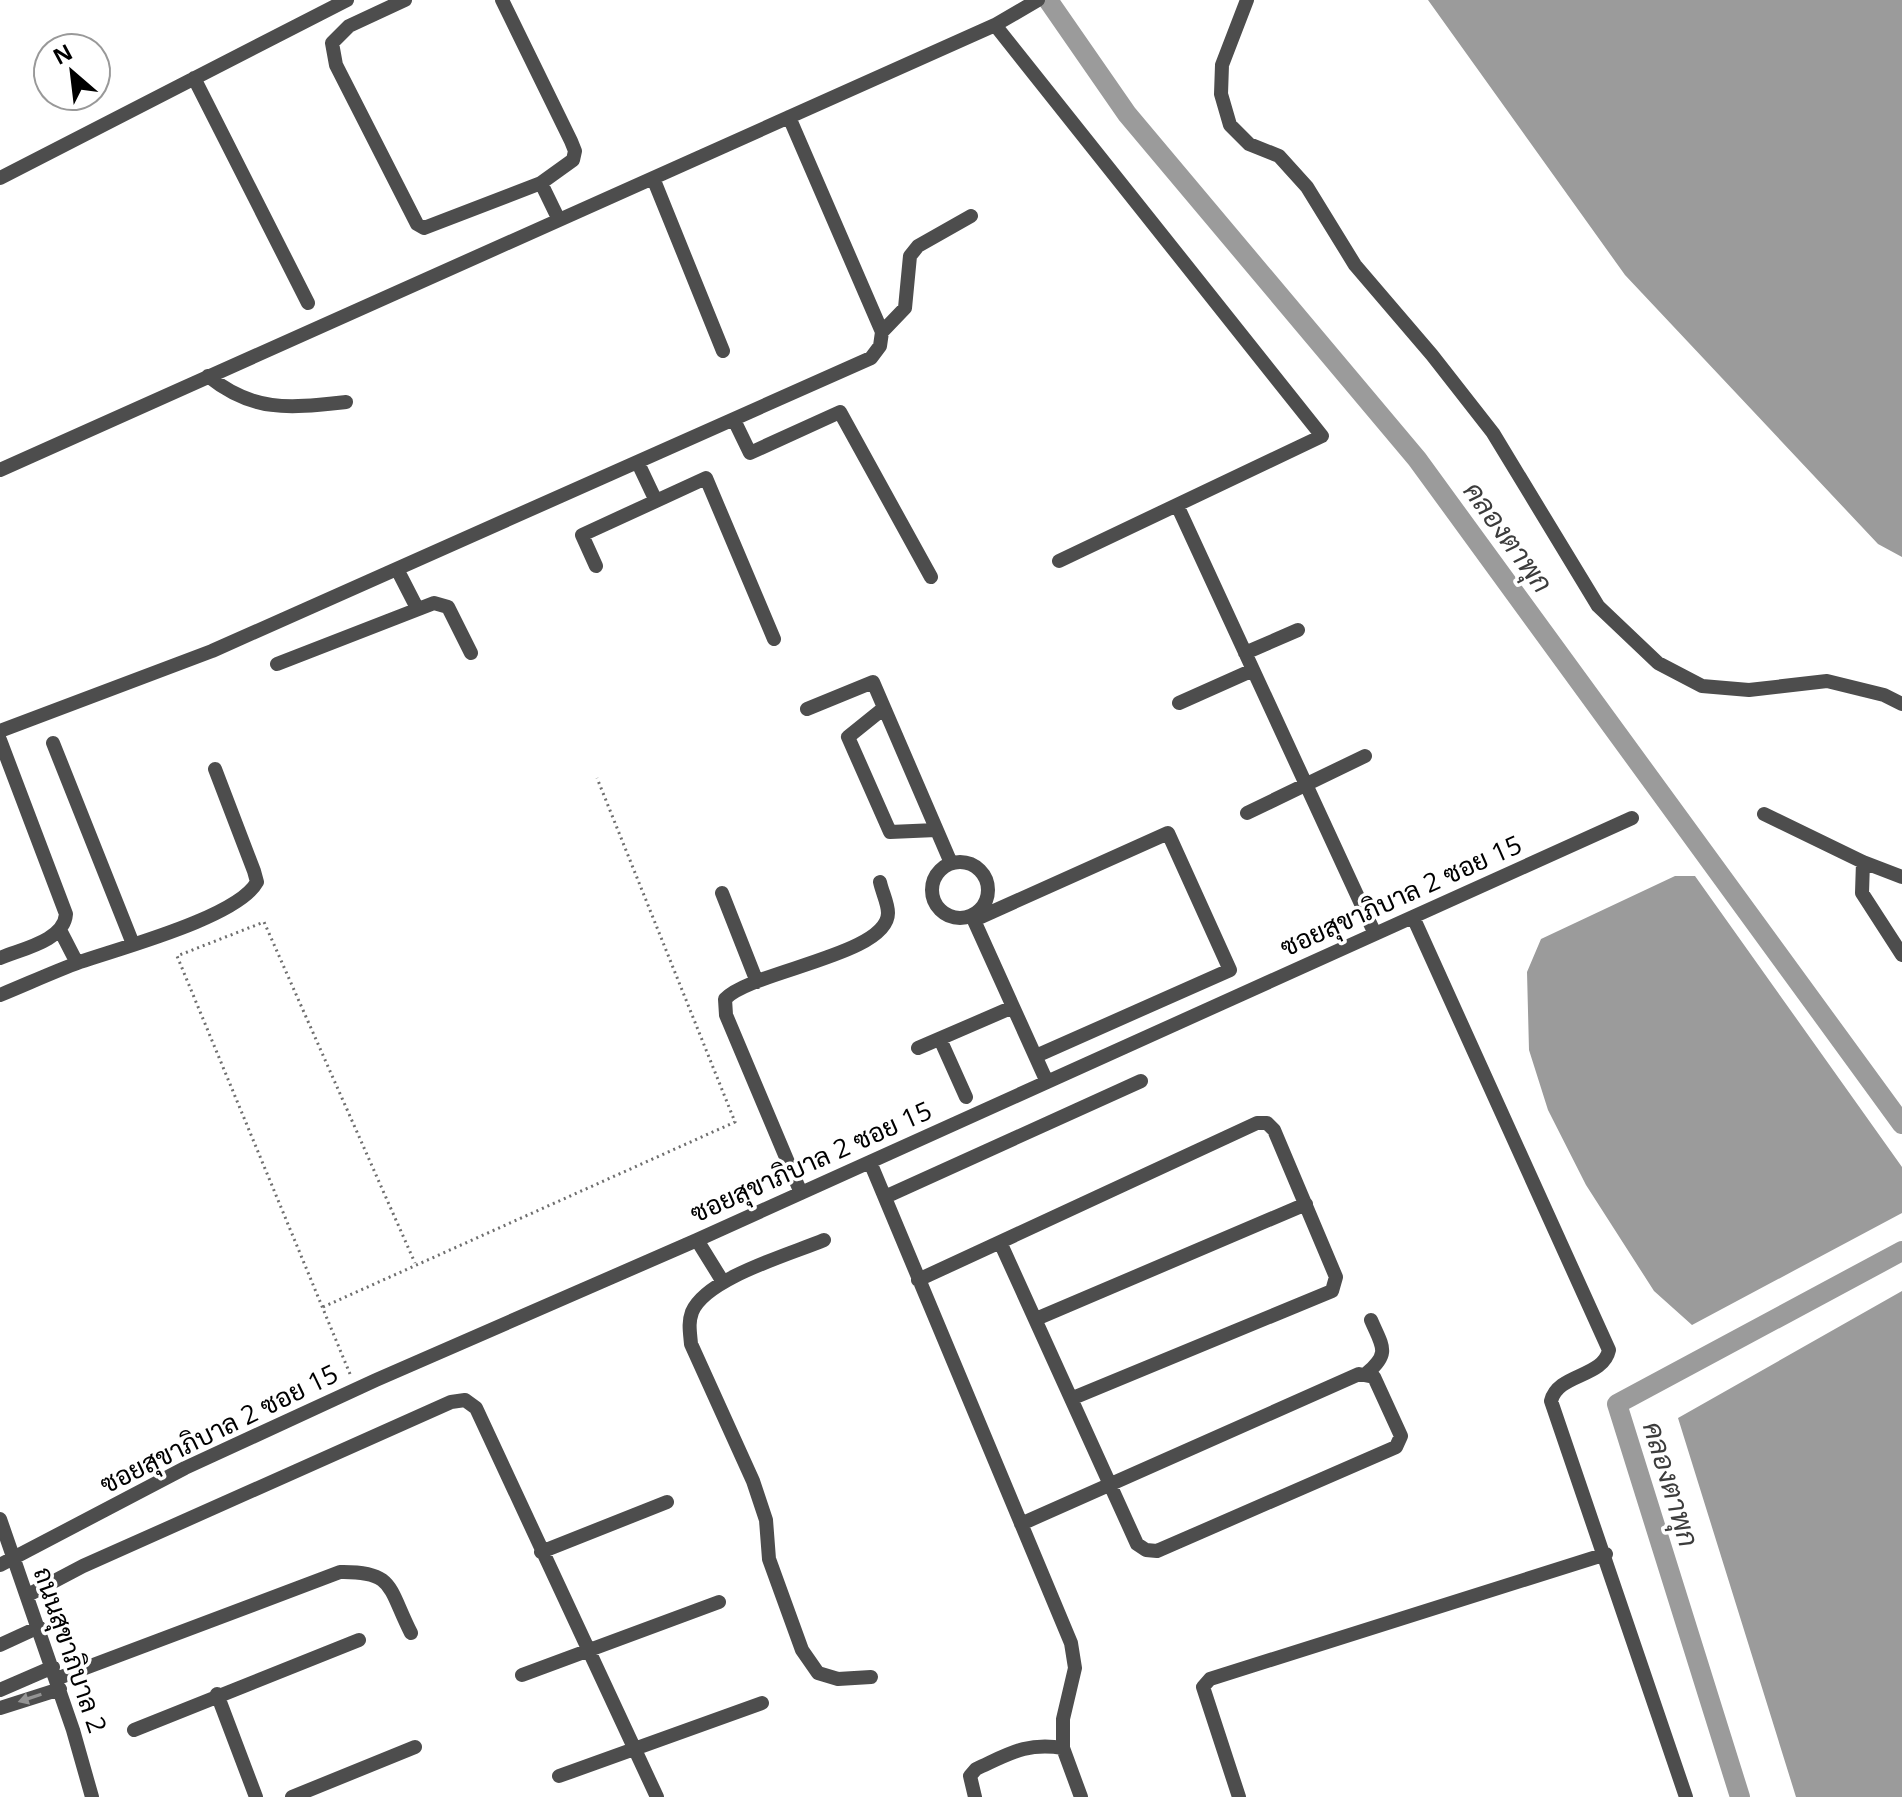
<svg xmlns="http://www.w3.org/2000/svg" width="1902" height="1797" font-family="'Open Sans',Sarabun,sans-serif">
  <rect width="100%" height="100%" fill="#fff"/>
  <path fill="#9b9b9b" d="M1428 0H1902V557L1878 544 1625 275Z
    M1675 876H1695L1902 1167V1213L1692 1325 1654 1291 1586 1185 1548 1110 1529 1050 1527 972 1541 939Z
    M1902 1291V1797H1796L1678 1418Z"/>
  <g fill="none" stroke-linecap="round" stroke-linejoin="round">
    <path stroke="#9b9b9b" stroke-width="20" d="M1048 0 1127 114 1417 459 1902 1124
      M1740 1797 1617 1404 1902 1251"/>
    <path stroke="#6f6f6f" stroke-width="3" stroke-dasharray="2 4" stroke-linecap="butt" d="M323 1307 735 1122 597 778
      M350 1374 177 956 264 922 415 1263"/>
    <path stroke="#4d4d4d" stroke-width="14" d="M405 0 349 26 332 43 336 65 417 224 424 228 541 183 573 160 575 151 571 141 502 0
      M1247 0 1222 65 1221 94 1230 125 1249 144 1279 156 1307 187 1355 265 1432 355 1493 433 1598 606 1658 663 1702 686 1749 690 1827 681 1884 695 1902 704
      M995 25 1322 436 1059 561
      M194 78 308 303
      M0 178 347 0
      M653 178 723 351
      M541 183 558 218
      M882 332 905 308 910 256 918 246 971 216
      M208 376C254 413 290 408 346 402
      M734 420 750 453 840 412 931 577
      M638 463 656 501
      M0 470 995 25 1038 0
      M1177 505 1375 934
      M596 566 582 535 706 478 774 639
      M398 571 417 608
      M1245 653 1298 630
      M277 664 434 603 448 607 471 653
      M1179 703 1253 670
      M884 708 848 737 890 832 936 830
      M807 709 873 682 951 863
      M0 731 212 651 871 358 880 346 882 332 789 117
      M0 740 66 914C64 941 21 949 0 958
      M53 743 133 944
      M1247 813 1365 756
      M1764 814 1863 862 1902 877
      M932 890a28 28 0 1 1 56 0a28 28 0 1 1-56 0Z
      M1863 862 1862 893 1902 955
      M722 893 757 982
      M972 916 1047 1082
      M1413 917 1609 1350C1603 1378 1558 1373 1551 1401L1686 1797
      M974 920 1168 833 1230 970 1036 1056
      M60 930 77 963
      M0 995C27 984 53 972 80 962 120 948 238 917 257 882L254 871 215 769
      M940 1039 966 1097
      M918 1048 1013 1007
      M870 1162 1071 1643 1075 1668 1063 1719V1748L1081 1797
      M801 1193 726 1015 725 999C751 971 888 955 888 913 888 903 882 892 880 882
      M885 1197 1141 1081
      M697 1240 723 1282
      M824 1240C791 1254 706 1278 692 1312 688 1323 690 1332 691 1344L753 1481 766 1520 769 1559 802 1650 818 1673 838 1679 871 1677
      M1000 1242 1137 1544 1146 1550 1157 1551 1396 1447 1401 1436 1374 1377 1359 1374 1021 1524
      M918 1280 1257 1123H1267L1274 1130 1336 1277 1332 1291 1073 1398
      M1036 1319 1306 1204
      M1367 1373C1391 1353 1382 1346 1371 1320
      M0 1519 73 1730 92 1797
      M541 1552 667 1502
      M0 1565 185 1468 376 1380 697 1240 1632 818
      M28 1595 83 1566 451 1402 465 1400 476 1408 657 1797
      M0 1645 39 1627
      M522 1675 719 1602
      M56 1679 340 1572C395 1571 388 1588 411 1633
      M0 1690 53 1667
      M217 1694 256 1797
      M0 1708 60 1689
      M134 1730 359 1640
      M559 1776 762 1703
      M292 1797 415 1747
      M975 1797 970 1776 976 1769C1009 1754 1026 1742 1063 1748
      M1239 1797 1203 1687 1210 1679 1606 1554"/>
  </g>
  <defs><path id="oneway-solid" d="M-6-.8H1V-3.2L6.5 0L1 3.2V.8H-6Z" transform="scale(2)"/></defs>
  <use fill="#949494" href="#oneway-solid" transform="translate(30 1698) rotate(162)"/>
  <g text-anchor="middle" stroke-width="7" stroke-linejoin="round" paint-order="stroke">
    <g font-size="26" fill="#000" stroke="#fff">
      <text transform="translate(1401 896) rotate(-24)" y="9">ซอยสุขาภิบาล 2 ซอย 15</text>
      <text transform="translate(811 1162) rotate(-24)" y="9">ซอยสุขาภิบาล 2 ซอย 15</text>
      <text transform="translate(219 1429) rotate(-26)" y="9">ซอยสุขาภิบาล 2 ซอย 15</text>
      <text transform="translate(70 1650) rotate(71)" y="9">ถนนสุขาภิบาล 2</text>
    </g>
    <g font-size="28" font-style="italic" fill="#3c3c3c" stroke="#fff">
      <text transform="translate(1508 537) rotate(54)" y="10">คลองตาพุก</text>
      <text transform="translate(1671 1484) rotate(73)" y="10">คลองตาพุก</text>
    </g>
  </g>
  <g transform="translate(72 72) rotate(332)"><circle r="38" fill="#ffffff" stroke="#999999" stroke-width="2"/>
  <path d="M0-6L14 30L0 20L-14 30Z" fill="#000000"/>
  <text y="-12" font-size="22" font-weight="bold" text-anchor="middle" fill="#000000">N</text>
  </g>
</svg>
